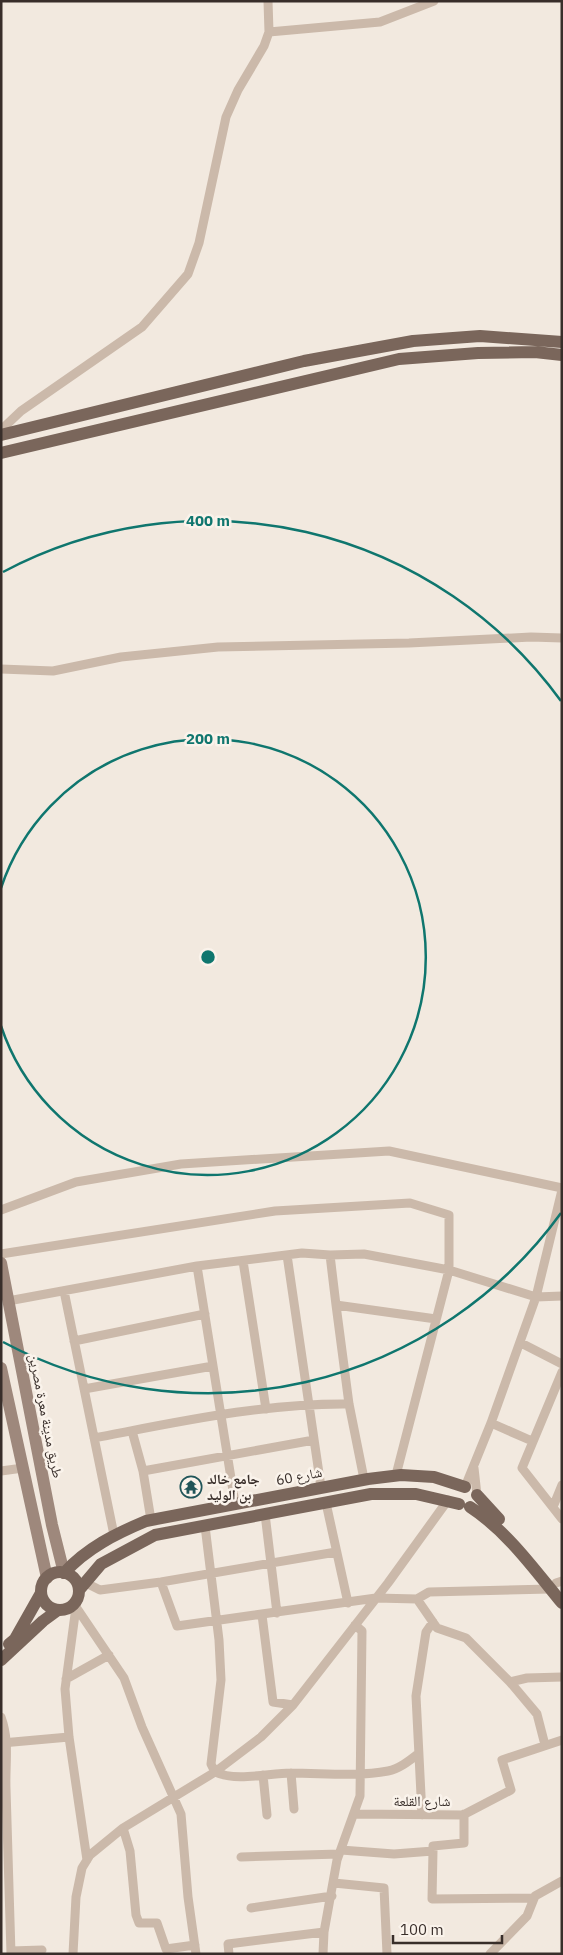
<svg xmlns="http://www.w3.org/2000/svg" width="563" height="1955" font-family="'IBM Plex Sans','Noto Naskh Arabic',sans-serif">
  <rect width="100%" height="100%" fill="#f2e9df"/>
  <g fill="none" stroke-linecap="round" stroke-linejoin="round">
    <path stroke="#cbb9aa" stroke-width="9" d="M269 32 380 22 434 1
      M1 430 21 411 142 327 188 274 199 243 226 117 238 90 264 46 269 32 268 1
      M1 669 53 671 121 657 218 647 409 643 531 637 562 638
      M1 1210 76 1182 181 1164 389 1151 562 1188
      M1 1254 275 1211 410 1203 449 1215V1270L396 1475
      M287 1255 321 1487
      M330 1255 336 1305
      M243 1261 266 1409
      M197 1266 235 1503
      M64 1291 114 1535
      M8 1301 197 1266 302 1253 330 1255 364 1254 449 1270 536 1297 562 1296
      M74 1341 205 1314
      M521 1343 562 1364
      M562 1372 522 1468 562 1519
      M84 1389 213 1366
      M491 1423 532 1441
      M132 1431 143 1471 151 1520
      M94 1438C178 1422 263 1403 349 1404
      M474 1468 477 1495
      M1 1471 23 1468
      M143 1471 314 1440
      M364 1479 349 1404 336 1305 436 1319
      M465 1487 491 1423 536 1297 562 1190
      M326 1503 348 1603
      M553 1507 562 1485
      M265 1514 277 1613
      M205 1526 219 1640 221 1680 211 1764 215 1772C236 1782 269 1773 291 1773 323 1773 356 1777 388 1771 399 1769 409 1761 418 1754
      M84 1582 100 1590 161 1582 336 1552
      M161 1582 177 1626 376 1598 417 1599 437 1628 466 1638 510 1682 537 1714 545 1745
      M556 1583 562 1581
      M78 1596 76 1607 124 1678 142 1727 181 1814 188 1897 196 1954
      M417 1599 429 1592 550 1589
      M76 1607 65 1689 69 1737 87 1860
      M262 1615 273 1702 293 1705
      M66 1679 109 1655
      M510 1682 527 1678 562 1677
      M1 1717C10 1742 5 1763 6 1789 8 1844 9 1899 11 1954
      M2 1743 69 1737
      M291 1773 294 1809
      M263 1775 267 1815
      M354 1814 463 1815 511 1790 502 1760 562 1740
      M422 1815 416 1696 426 1632 433 1622
      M123 1828 130 1851 136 1915 139 1923H157L166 1949 195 1945
      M341 1850 394 1854 433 1851 432 1899 534 1898
      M433 1851V1846L464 1843V1814
      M241 1857 339 1854
      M334 1883 384 1888 387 1954
      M251 1908 332 1896
      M11 1951 42 1950
      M73 1954 76 1897 82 1868 90 1855 123 1828 215 1772 261 1737 293 1705 388 1583 448 1500
      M229 1954 228 1944 324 1932
      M323 1954 324 1932 337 1860 360 1796 362 1631 355 1625
      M490 1954 527 1916 535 1896 562 1881"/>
    <path stroke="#9e887c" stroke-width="12" d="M1 1263 52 1525 64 1573
      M1 1368 47 1578"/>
    <path stroke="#7a665b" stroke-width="12" d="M1 435 304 361 413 341 480 336 562 342
      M1 453 399 359 478 353 535 352 562 355
      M477 1495 499 1519
      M470 1507C507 1531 534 1569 562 1603
      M41 1591a19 19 0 1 1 38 0a19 19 0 1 1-38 0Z
      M64 1573C87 1548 115 1534 146 1521L368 1479 401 1475 434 1477 465 1487
      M79 1590 101 1564 155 1535 371 1494H416L459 1504
      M9 1644 15 1639 41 1593
      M1 1660 43 1621 58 1610"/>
  </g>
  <g fill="none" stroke="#0f766e" stroke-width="2.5">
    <path d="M1 888A218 218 0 1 1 1 1026"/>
    <path d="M561 1213A436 436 0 0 1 3 1342M3 572A436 436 0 0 1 561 701"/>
  </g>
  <defs>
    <g id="temple-ring" transform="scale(1.125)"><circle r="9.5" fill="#faf3eb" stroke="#205559" stroke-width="1.5"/><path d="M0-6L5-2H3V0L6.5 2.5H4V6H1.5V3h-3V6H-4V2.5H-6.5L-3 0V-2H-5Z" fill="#205559"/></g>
  </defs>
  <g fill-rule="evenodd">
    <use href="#temple-ring" x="191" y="1487"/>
  </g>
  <g text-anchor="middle" stroke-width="5" stroke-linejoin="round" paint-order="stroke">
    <g font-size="14" fill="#382e2a" stroke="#faf3eb">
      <text transform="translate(46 1416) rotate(79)" y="5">طريق مدينة معرة مصرين</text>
      <text transform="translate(299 1476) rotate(-11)" y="5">شارع 60</text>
      <text x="422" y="1806">شارع القلعة</text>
    </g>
    <g font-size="14" font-weight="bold" fill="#382e2a" stroke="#faf3eb" text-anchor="start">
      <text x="207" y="1484">جامع خالد<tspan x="207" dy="16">بن الوليد</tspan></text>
    </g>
  </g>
  <circle cx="208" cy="957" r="8" fill="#0f766e" stroke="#faf3eb" stroke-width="2.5"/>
  <g font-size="15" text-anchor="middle" font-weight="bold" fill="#0f766e" stroke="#faf3eb" stroke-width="5" stroke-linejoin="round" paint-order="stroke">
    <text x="208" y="526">400 m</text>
    <text x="208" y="744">200 m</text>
  </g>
  <rect width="563" height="1955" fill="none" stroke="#382e2a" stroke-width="5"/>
  <path d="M393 1935v8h109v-8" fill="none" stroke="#382e2a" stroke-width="2.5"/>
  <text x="400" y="1935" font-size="15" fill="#382e2a" stroke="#faf3eb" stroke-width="4" paint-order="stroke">100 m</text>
</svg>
